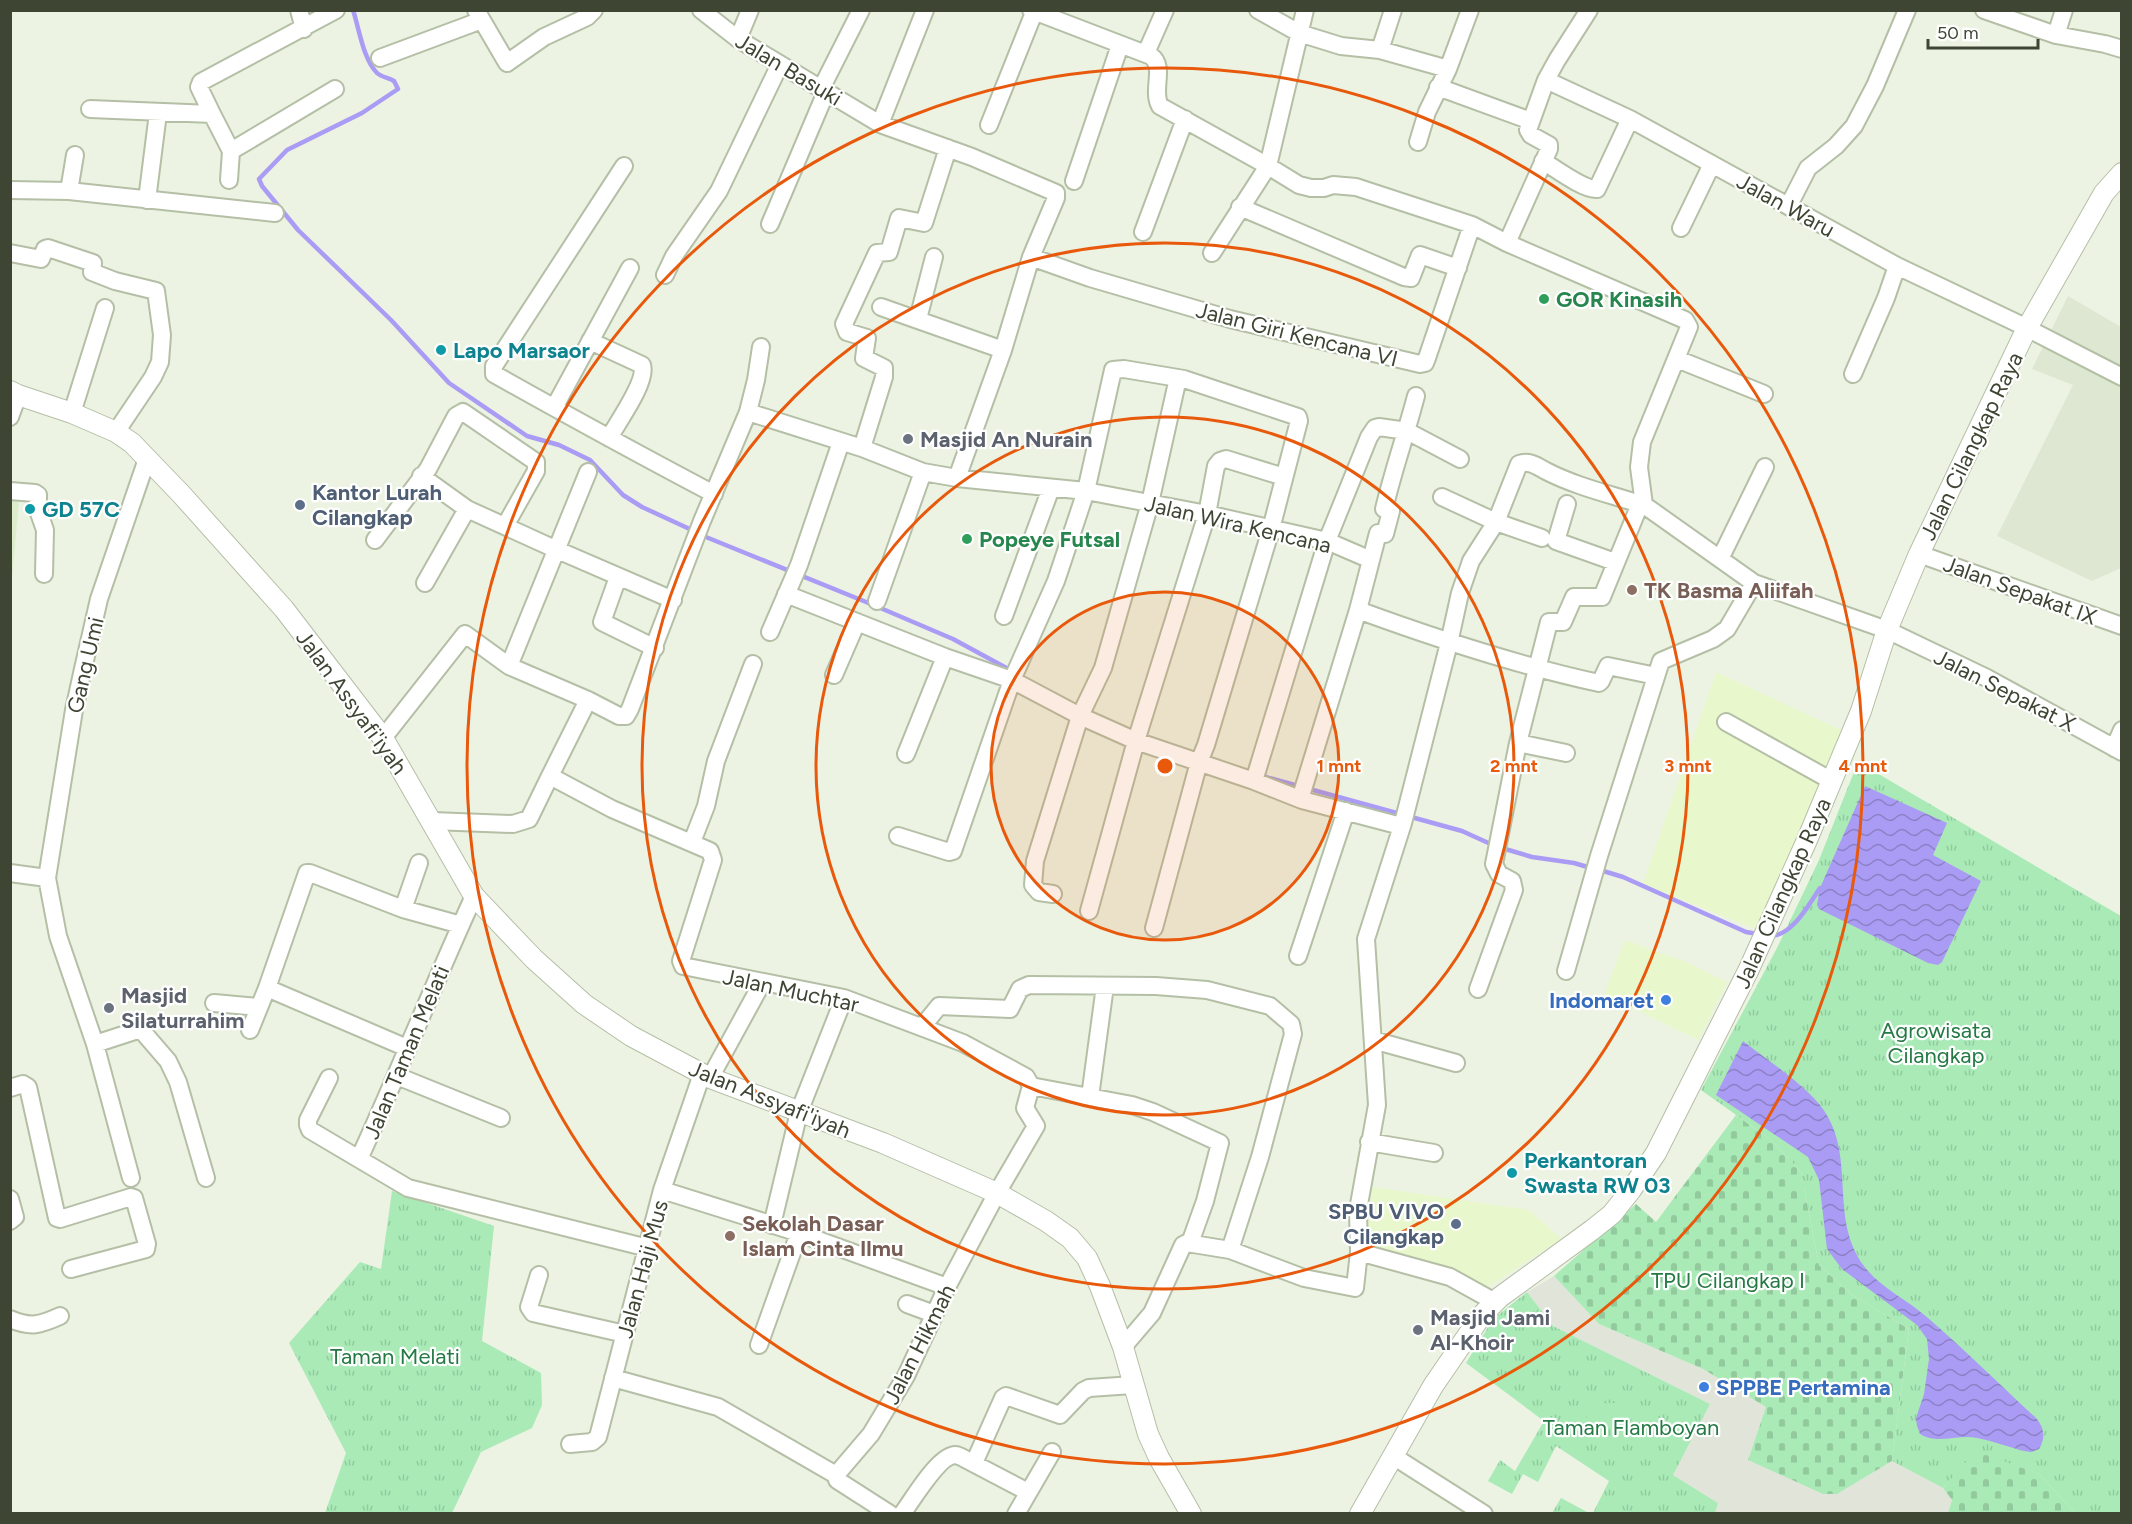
<svg xmlns="http://www.w3.org/2000/svg" width="2132" height="1524" font-family="Figtree,sans-serif">
  <defs>
    <pattern id="cemetery-stones" width="16" height="16" patternUnits="userSpaceOnUse" patternTransform="scale(1.5)"><rect width="16" height="16" fill="#a9eab7"/><path d="M2 7V4a2 2 0 0 1 4 0v3zM10 15v-3a2 2 0 0 1 4 0v3z" fill="#92ca9e"/></pattern>
    <pattern id="park-tufts" width="24" height="20" patternUnits="userSpaceOnUse" patternTransform="scale(1.5)"><rect width="24" height="20" fill="#a9eab7"/><path d="M3 7l-1-3M5 7V3M7 7l1-3M15 17l-1-3M17 17v-4M19 17l1-3" fill="none" stroke="#92ca9e"/></pattern>
    <pattern id="water-waves" width="16" height="10" patternUnits="userSpaceOnUse" patternTransform="scale(1.5)"><rect width="16" height="10" fill="#aa9bf4"/><path d="M0 5q4-4 8 0t8 0" fill="none" stroke="#8c80c6"/></pattern>
  </defs>
  <rect width="100%" height="100%" fill="#ecf3e3"/>
  <path fill="#dde7d1" d="M2068 296 2121 327V568L2092 581 1997 536 2073 385 2032 369Z"/>
  <path fill="#e8f7cc" d="M1716 672 1847 733 1756 929 1643 884Z
    M1625 940 1686 962 1727 982 1698 1040 1604 994Z
    M1372 1187 1529 1210 1561 1239 1485 1289 1453 1275 1365 1245Z"/>
  <path fill="#e1e5d9" d="M1554 1276 1599 1324 1703 1369 1766 1407 1748 1460 1837 1494 1892 1461 1943 1488 1952 1500 1948 1513H1715L1718 1503 1673 1475 1710 1404 1553 1326 1527 1292Z"/>
  <path fill="#ddedcc" d="M11 500 19 501 11 590 10 500Z"/>
  <path fill="url(#cemetery-stones)" d="M1736 1115 1770 1139 1801 1172 1819 1265 1851 1294 1909 1329 1892 1461 1837 1494H1823L1748 1460 1766 1407 1703 1369 1599 1324 1554 1276 1636 1204 1656 1222Z
    M1976 1450 2039 1474 2075 1513H1948L1952 1500 1943 1488Z"/>
  <path fill="url(#park-tufts)" d="M1858 762 2121 916V1513H2075L2039 1474 1976 1451 1943 1488 1892 1461 1909 1329 1851 1294 1819 1265 1801 1172 1770 1139 1701 1090 1777 948 1819 860Z
    M392 1191 494 1226 482 1341 541 1373 542 1405 532 1428 481 1452 452 1513H325L346 1453 289 1343 360 1262 381 1269Z
    M1527 1292 1553 1326 1710 1404 1673 1475 1718 1503 1715 1513H1593L1609 1481 1556 1446 1538 1482 1523 1474 1512 1494 1488 1481 1500 1460 1515 1471 1544 1421 1466 1363 1493 1319Z
    M1561 1498 1589 1513H1552Z"/>
  <path fill="#a9eab7" d="M1640 1402 1641 1419 1587 1421V1404Z"/>
  <path fill="url(#water-waves)" d="M1865 786 1947 823 1933 855 1981 881 1942 962 1938 965 1928 963 1819 909 1817 905 1820 888Z
    M1743 1041C1768 1061 1814 1090 1828 1117 1854 1164 1830 1220 1864 1266 1880 1288 1908 1300 1928 1318 1965 1350 2000 1385 2036 1418 2044 1427 2046 1438 2039 1449L2031 1452 2024 1451C2009 1447 1993 1441 1977 1438 1958 1434 1937 1445 1920 1434L1917 1426 1916 1418 1924 1394 1929 1359 1927 1339 1917 1325 1842 1269 1827 1249 1819 1180 1808 1157 1716 1095Z"/>
  <g fill="none" stroke-linecap="round" stroke-linejoin="round">
    <path stroke="#aa9bf4" stroke-width="4.5" d="M353 10C359 28 363 59 377 73 381 77 389 78 394 81L398 89 362 113 287 150 259 179 262 186 298 230 391 320 449 383 527 436 559 445 590 460 623 495 642 507 694 531
      M701 535 871 604 953 639 1012 671
      M1262 776 1462 831 1495 846 1532 857 1574 863 1591 868
      M1600 870 1623 877 1746 932 1758 934
      M1769 936C1792 937 1809 904 1820 888"/>
    <g stroke="#b4bfa6" stroke-width="20">
      <path id="minor" d="M299 10 304 29
        M476 10 507 63 544 37 587 17 594 10
        M701 10 738 39 880 124 972 157 1056 193V198L1031 257 1003 350 957 478
        M1031 10 1151 56C1166 67 1151 90 1160 106L1268 166 1299 185 1311 188H1324L1333 185 1356 187 1472 225 1507 243 1685 320 1689 327 1642 442 1639 467 1644 505 1754 583 1887 630 1987 678 2122 752
        M1258 10 1299 33 1341 46 1380 50 1448 69
        M1984 10 2056 35 2105 44 2122 49
        M2056 35 2064 10
        M738 39 750 10
        M1380 50 1393 10
        M1146 53 1165 10
        M380 58 482 20
        M1546 80 1630 119 1897 266 2021 325 2122 377
        M1438 87 1531 121
        M821 89 861 10
        M90 109 212 114 199 87 201 82 336 10
        M212 114 231 151 335 89
        M880 124 925 10
        M989 125 1035 10
        M1418 142 1427 112 1448 69 1470 10
        M1543 161C1556 169 1584 190 1597 189L1630 119
        M624 166 494 366V374C567 415 640 455 714 494
        M229 180 231 151
        M1074 181 1120 45
        M10 190 69 191 275 213
        M69 191 75 155
        M147 200 158 113
        M1789 205 1808 168 1836 146 1854 126 1875 86 1907 10
        M1240 207 1404 277 1411 278 1420 255 1458 268
        M770 224 826 92
        M1681 228 1712 164
        M1143 232 1185 119
        M1507 243 1549 149V145L1531 135 1528 130 1546 80 1557 60 1589 10
        M10 253 41 259 45 249 48 248 93 263 92 272 115 281 156 291 162 335 160 362 153 377 116 432
        M1212 253 1268 166 1305 10
        M1031 257 1090 278 1230 319 1420 364 1425 363 1427 358 1472 225
        M665 275 674 256 719 191 780 64
        M881 307 1003 350
        M918 319 934 257
        M590 341 642 365C648 381 617 423 609 438
        M1677 359 1764 394
        M1853 374 1886 298 1897 266
        M555 406 630 268
        M748 412 756 380 761 347
        M72 413 105 308
        M10 417 18 395
        M862 448 884 377V368L864 358 867 338 847 332 844 324 877 253 889 252 899 218 924 223 948 148
        M421 476 467 509 555 549 673 600
        M10 491 35 493 38 495V510L45 530 44 574
        M1442 497 1496 522 1542 538
        M1567 504 1556 541 1615 562
        M375 540 428 469 456 416 463 412 536 462V471L505 526
        M1919 554 2122 626
        M1720 559 1765 467
        M1371 560 1378 533 1385 534 1391 511 1384 509C1393 471 1406 434 1416 396
        M618 577 602 622 655 648
        M425 583 467 509
        M786 594 945 657 1012 680 1080 716 1136 741 1254 781 1302 800 1401 826
        M877 601 923 472
        M1004 616 1051 488
        M770 632 799 565 841 442
        M509 666 588 472
        M834 675 857 622
        M1726 722 1832 781
        M383 738 465 634 509 666 588 700 619 716H626L630 709 702 521 748 412 862 448 923 472 957 478 1086 491 1207 514 1327 541 1371 560 1358 610C1437 639 1516 665 1599 683L1601 681 1608 666 1656 676
        M1518 743 1566 753
        M2114 748 2122 730
        M906 754 945 657
        M550 776 588 700
        M1254 781 1327 541 1369 437 1375 428 1379 427 1407 431 1460 459
        M1302 800V793L1358 610
        M432 821 513 824 529 819 550 776 612 809 710 851 713 860 681 961 683 966 844 998 963 1043 1026 1077 1031 1086
        M898 836 949 852 953 851 1012 680 1056 581 1086 491 1113 370 1124 369 1178 378
        M692 842 706 806 716 761 753 664
        M10 873 47 878
        M1053 894 1039 892 1033 885 1035 861 1080 716 1103 668 1150 503 1178 378 1184 379 1298 417 1299 421 1271 529 1206 745 1199 762 1154 928
        M474 896C434 983 399 1072 359 1159L408 1188 648 1248
        M403 909 419 863
        M1089 911 1136 741 1207 514 1216 466 1220 461 1226 459 1284 477
        M1298 956 1346 811
        M1566 971 1599 856 1661 661 1713 639 1727 629 1754 583
        M267 988 407 1048
        M1478 989 1514 890 1512 881 1499 874 1494 864 1518 743 1549 622H1563L1574 597H1602L1640 504 1644 505
        M214 1003 259 1007
        M922 1027 939 1006 1010 1009 1020 989 1029 985 1156 986 1207 990 1270 1006 1291 1024 1293 1034 1260 1157 1230 1250
        M250 1030 267 988 307 873H310L403 909 461 925
        M1373 1040 1456 1063
        M95 1044 138 1030 143 1032 168 1061 178 1082 206 1178
        M397 1076 501 1118
        M329 1078 308 1120V1125L310 1130 359 1159
        M710 1078 762 983
        M1031 1086 1132 1105 1153 1112 1220 1143 1205 1201 1190 1243
        M10 1088 23 1084 28 1087 57 1218 60 1219 131 1197 134 1198 147 1244 146 1249 71 1269
        M1090 1097 1105 986
        M1369 1142 1434 1153
        M131 1178 95 1044 58 936 47 878 74 710 83 669 99 599 147 459
        M662 1190 799 1233 947 1287
        M10 1199 15 1217 10 1221
        M772 1225 799 1112 844 998
        M1359 1252 1450 1277 1495 1302
        M539 1275 529 1307 533 1313 625 1334
        M907 1304 934 1314
        M10 1319C31 1328 40 1325 60 1316
        M759 1345 799 1233
        M1123 1347 1152 1313 1183 1245 1187 1243 1230 1250 1304 1278 1355 1288 1359 1252 1358 1210 1377 1105 1366 939 1403 823 1449 643 1460 593 1471 561 1496 522 1519 464C1529 460 1537 466 1546 471 1575 486 1609 494 1640 504
        M613 1378 718 1407 836 1475 837 1480 890 1514
        M570 1444 592 1442 598 1437 662 1190 702 1074
        M1393 1456 1484 1514
        M974 1463 1003 1398 1006 1396 1060 1415 1083 1391 1089 1388 1133 1385
        M836 1475 871 1434 906 1376 947 1287 997 1193 1036 1126 1025 1108 1031 1086
        M902 1514C912 1501 939 1454 956 1455 957 1455 964 1458 965 1459L1028 1492
        M1016 1514 1052 1452"/>
    </g>
    <g stroke="#b4bfa6" stroke-width="22">
      <path id="tertiary" d="M10 391 18 395 72 413 116 432 132 443 182 495 284 609 383 738 474 896 534 959 584 1004 631 1036 710 1078 883 1143 997 1193 1046 1221 1070 1238 1087 1258 1100 1286 1123 1347 1148 1434 1159 1458 1191 1514
        M1360 1514 1433 1386 1481 1316 1500 1297 1592 1230 1612 1214 1631 1190 1656 1153 1749 969 1807 840 1861 711 1887 630 1919 554 2027 328 2104 193 2122 173"/>
    </g>
    <use href="#minor" stroke="#fff" stroke-width="16"/>
    <use href="#tertiary" stroke="#fff" stroke-width="20"/>
  </g>
  <circle cx="1165" cy="766" r="174" fill="#e8590c" fill-opacity=".12"/>
  <g fill="none" stroke="#e8590c" stroke-width="3">
    <circle cx="1165" cy="766" r="174"/>
    <circle cx="1165" cy="766" r="349"/>
    <circle cx="1165" cy="766" r="523"/>
    <circle cx="1165" cy="766" r="698"/>
  </g>
  <g fill="#2e9e5b" stroke="#fff" stroke-width="2">
    <circle cx="1544" cy="299" r="6"/>
    <circle cx="967" cy="539" r="6"/>
  </g>
  <g fill="#0f9aa8" stroke="#fff" stroke-width="2">
    <circle cx="441" cy="350" r="6"/>
    <circle cx="30" cy="509" r="6"/>
    <circle cx="1512" cy="1173" r="6"/>
  </g>
  <g fill="#6b7280" stroke="#fff" stroke-width="2">
    <circle cx="908" cy="439" r="6"/>
    <circle cx="109" cy="1008" r="6"/>
    <circle cx="1418" cy="1330" r="6"/>
  </g>
  <g fill="#5c6f8a" stroke="#fff" stroke-width="2">
    <circle cx="300" cy="505" r="6"/>
    <circle cx="1456" cy="1224" r="6"/>
  </g>
  <g fill="#8d6e63" stroke="#fff" stroke-width="2">
    <circle cx="1632" cy="590" r="6"/>
    <circle cx="730" cy="1236" r="6"/>
  </g>
  <g fill="#3f7fe0" stroke="#fff" stroke-width="2">
    <circle cx="1666" cy="1000" r="6"/>
    <circle cx="1704" cy="1387" r="6"/>
  </g>
  <g text-anchor="middle" stroke-width="4.5" stroke-linejoin="round" paint-order="stroke">
    <g font-size="22" fill="#3e4533" stroke="#fff">
      <text transform="translate(789 69) rotate(31)" y="8">Jalan Basuki</text>
      <text transform="translate(1786 205) rotate(29)" y="8">Jalan Waru</text>
      <text transform="translate(1297 334) rotate(14)" y="8">Jalan Giri Kencana VI</text>
      <text transform="translate(1971 446) rotate(-64)" y="8">Jalan Cilangkap Raya</text>
      <text transform="translate(1238 524) rotate(13)" y="8">Jalan Wira Kencana</text>
      <text transform="translate(2020 590) rotate(20)" y="8">Jalan Sepakat IX</text>
      <text transform="translate(85 665) rotate(-77)" y="8">Gang Umi</text>
      <text transform="translate(2005 690) rotate(27)" y="8">Jalan Sepakat X</text>
      <text transform="translate(352 702) rotate(54)" y="8">Jalan Assyafi'iyah</text>
      <text transform="translate(1782 893) rotate(-66)" y="8">Jalan Cilangkap Raya</text>
      <text transform="translate(791 990) rotate(12)" y="8">Jalan Muchtar</text>
      <text transform="translate(406 1052) rotate(-67)" y="8">Jalan Taman Melati</text>
      <text transform="translate(770 1099) rotate(22)" y="8">Jalan Assyafi'iyah</text>
      <text transform="translate(642 1269) rotate(-75)" y="8">Jalan Haji Mus</text>
      <text transform="translate(919 1344) rotate(-63)" y="8">Jalan Hikmah</text>
    </g>
    <g font-size="22" font-weight="bold" fill="#27864d" stroke="#fff" text-anchor="start">
      <text x="1556" y="307">GOR Kinasih</text>
      <text x="979" y="547">Popeye Futsal</text>
    </g>
    <g font-size="22" font-weight="bold" fill="#0d838f" stroke="#fff" text-anchor="start">
      <text x="453" y="358">Lapo Marsaor</text>
      <text x="42" y="517">GD 57C</text>
      <text x="1524" y="1168">Perkantoran<tspan x="1524" dy="25">Swasta RW 03</tspan></text>
    </g>
    <g font-size="22" font-weight="bold" fill="#5b616d" stroke="#fff" text-anchor="start">
      <text x="920" y="447">Masjid An Nurain</text>
      <text x="121" y="1003">Masjid<tspan x="121" dy="25">Silaturrahim</tspan></text>
      <text x="1430" y="1325">Masjid Jami<tspan x="1430" dy="25">Al-Khoir</tspan></text>
    </g>
    <g font-size="22" font-weight="bold" fill="#4e5e75" stroke="#fff" text-anchor="start">
      <text x="312" y="500">Kantor Lurah<tspan x="312" dy="25">Cilangkap</tspan></text>
      <text x="1444" y="1219" text-anchor="end">SPBU VIVO<tspan x="1444" dy="25">Cilangkap</tspan></text>
    </g>
    <g font-size="22" font-weight="bold" fill="#785e54" stroke="#fff" text-anchor="start">
      <text x="1644" y="598">TK Basma Aliifah</text>
      <text x="742" y="1231">Sekolah Dasar<tspan x="742" dy="25">Islam Cinta Ilmu</tspan></text>
    </g>
    <g font-size="22" font-weight="bold" fill="#366cbe" stroke="#fff" text-anchor="end">
      <text x="1654" y="1008">Indomaret</text>
      <text x="1716" y="1395" text-anchor="start">SPPBE Pertamina</text>
    </g>
    <g font-size="22" fill="#247944" stroke="#fff">
      <text x="1936" y="1038">Agrowisata<tspan x="1936" dy="25">Cilangkap</tspan></text>
      <text x="1728" y="1288">TPU Cilangkap I</text>
      <text x="395" y="1364">Taman Melati</text>
      <text x="1631" y="1435">Taman Flamboyan</text>
    </g>
  </g>
  <circle cx="1165" cy="766" r="9" fill="#e8590c" stroke="#fff" stroke-width="3"/>
  <g font-size="18" text-anchor="middle" font-weight="bold" fill="#e8590c" stroke="#fff" stroke-width="4.5" stroke-linejoin="round" paint-order="stroke">
    <text x="1339" y="772">1 mnt</text>
    <text x="1514" y="772">2 mnt</text>
    <text x="1688" y="772">3 mnt</text>
    <text x="1863" y="772">4 mnt</text>
  </g>
  <rect width="2132" height="1524" fill="none" stroke="#3e4533" stroke-width="24"/>
  <path d="M1928 39v9h110v-9" fill="none" stroke="#3e4533" stroke-width="3"/>
  <text x="1937" y="39" font-size="18" fill="#3e4533" stroke="#ffffff" stroke-width="4.5" paint-order="stroke">50 m</text>
</svg>
